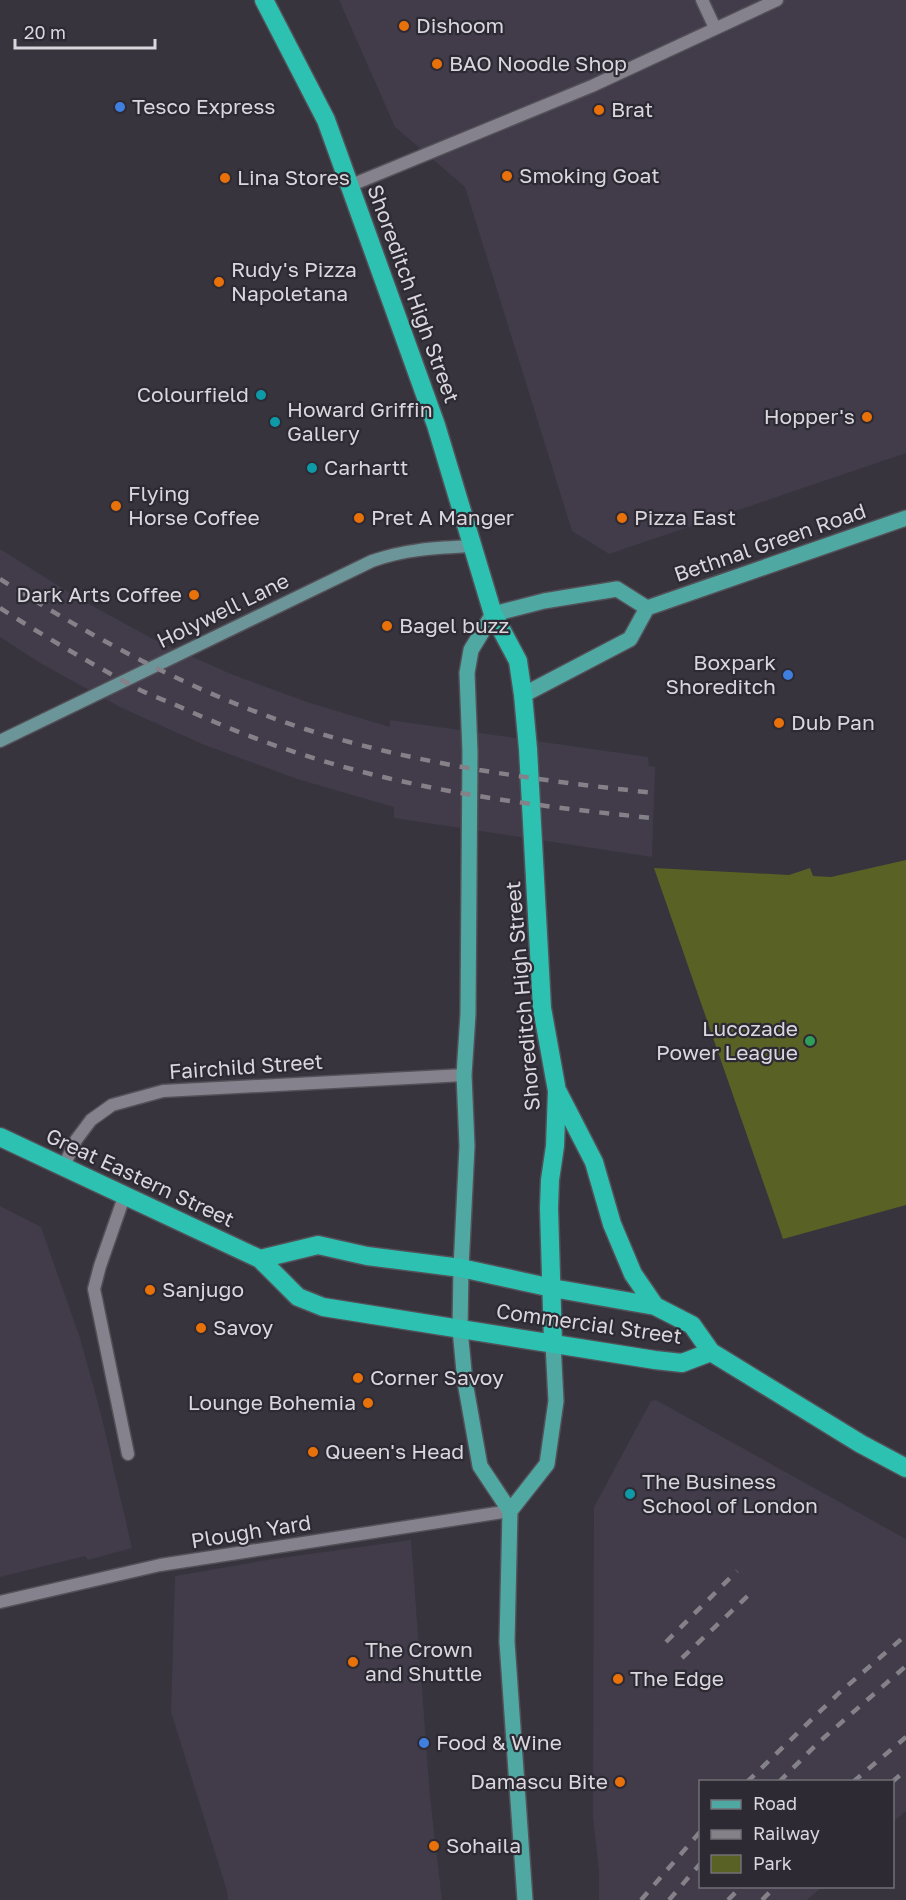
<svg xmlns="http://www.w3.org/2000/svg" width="906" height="1900" font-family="'Golos Text',sans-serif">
  <rect width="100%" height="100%" fill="#37343d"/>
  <path fill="#413b4a" d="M339 0H906V453L609 554 572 531 465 187 395 127Z
    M0 549 78 598 153 639 231 674 310 703 390 727V720L648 757 649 766 655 767 652 857 394 818V807L297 779 202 744 120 707 40 663 0 637Z
    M0 1206 41 1227 80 1338 101 1414 132 1548 88 1560 85 1556 0 1577Z
    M656 1400 906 1539V1811L893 1822 892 1782H700V1886L822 1887 807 1900H599V1871L593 1817 594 1507 651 1401Z
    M411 1540 430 1797 442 1900H228L227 1891 171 1712 175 1576 273 1559Z"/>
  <path fill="#596124" d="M906 860V1205L783 1239 654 868 789 875 810 868 813 876 831 877Z"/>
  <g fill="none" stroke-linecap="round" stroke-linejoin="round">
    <g stroke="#535058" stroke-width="15">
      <path id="street" d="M702 0 715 28
        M349 186 592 86 777 0
        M64 1166 76 1140 91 1120 112 1105 163 1091 464 1075
        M124 1197 100 1266 94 1289 128 1454
        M0 1602 160 1565 510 1511"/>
    </g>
    <g stroke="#535058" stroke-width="15">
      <path id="secondary" d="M0 741 372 561C406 549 436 548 472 546"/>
    </g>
    <g stroke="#535058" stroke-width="18">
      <path id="primary" d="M523 695 630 639 647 608 906 518
        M510 1511 547 1464 556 1401 553 1343
        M525 1900 507 1642 510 1511 480 1466 465 1382 460 1329 461 1268 467 1146 464 1075 468 1014 470 752 467 673 471 650 493 614 544 601 617 589 647 608"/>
    </g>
    <g stroke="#535058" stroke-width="21">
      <path id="highway" d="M264 0 326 120 436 425 493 614 518 661 523 695 528 749 542 1008 557 1091 555 1146 550 1180 549 1208 553 1343
        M558 1092 594 1162 612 1224 633 1274 655 1306
        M0 1137 260 1259 298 1297 323 1307 655 1360 682 1363 711 1352
        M260 1259 318 1245 367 1256 461 1268 552 1288 655 1306 692 1325 711 1352 861 1444 906 1468"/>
    </g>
    <use href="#street" stroke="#86828d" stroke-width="12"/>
    <use href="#secondary" stroke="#6b9598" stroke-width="12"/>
    <use href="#primary" stroke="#50a8a3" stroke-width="15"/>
    <use href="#highway" stroke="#2cc1b1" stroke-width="18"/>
    <path stroke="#848189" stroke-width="4.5" stroke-dasharray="10 10" stroke-linecap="butt" d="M0 579C96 640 196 694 305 729 418 765 536 780 654 793
      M0 608C42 635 85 660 129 684 144 693 162 699 178 706 218 724 259 741 301 754 414 791 534 806 652 818
      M666 1642 737 1571
      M682 1658 753 1591
      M747 1782 839 1693 906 1635
      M779 1782 819 1742 906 1666
      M853 1782 906 1737
      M892 1782 906 1770
      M641 1900 700 1832
      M669 1900 700 1864
      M728 1900 742 1886
      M762 1900 776 1886"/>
  </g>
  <g fill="#e8710a" stroke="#2d2a33" stroke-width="2">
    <circle cx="404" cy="26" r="6"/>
    <circle cx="437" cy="64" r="6"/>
    <circle cx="599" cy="110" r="6"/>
    <circle cx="507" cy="176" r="6"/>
    <circle cx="225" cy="178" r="6"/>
    <circle cx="219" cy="282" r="6"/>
    <circle cx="867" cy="417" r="6"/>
    <circle cx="116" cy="506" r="6"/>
    <circle cx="359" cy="518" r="6"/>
    <circle cx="622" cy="518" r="6"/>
    <circle cx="194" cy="595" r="6"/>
    <circle cx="387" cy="626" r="6"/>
    <circle cx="779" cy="723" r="6"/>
    <circle cx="150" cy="1290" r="6"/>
    <circle cx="201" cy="1328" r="6"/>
    <circle cx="358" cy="1378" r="6"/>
    <circle cx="368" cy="1403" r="6"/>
    <circle cx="313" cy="1452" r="6"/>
    <circle cx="353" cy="1662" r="6"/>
    <circle cx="618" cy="1679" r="6"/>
    <circle cx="620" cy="1782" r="6"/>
    <circle cx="434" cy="1846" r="6"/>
  </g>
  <g fill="#3f7fe0" stroke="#2d2a33" stroke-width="2">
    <circle cx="120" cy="107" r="6"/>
    <circle cx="788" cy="675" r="6"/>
    <circle cx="424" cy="1743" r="6"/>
  </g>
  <g fill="#0f9aa8" stroke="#2d2a33" stroke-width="2">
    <circle cx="261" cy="395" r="6"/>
    <circle cx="275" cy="422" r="6"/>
    <circle cx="312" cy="468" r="6"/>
    <circle cx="630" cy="1494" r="6"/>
  </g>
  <circle fill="#2e9e5b" stroke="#2d2a33" stroke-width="2" cx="810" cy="1041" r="6"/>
  <g text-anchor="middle" stroke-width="4.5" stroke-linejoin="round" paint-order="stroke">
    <g font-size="21" fill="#d9d7dd" stroke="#2d2a33" text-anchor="start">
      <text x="416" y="33">Dishoom</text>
      <text x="449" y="71">BAO Noodle Shop</text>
      <text x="132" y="114">Tesco Express</text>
      <text x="611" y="117">Brat</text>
      <text x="519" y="183">Smoking Goat</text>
      <text x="237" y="185">Lina Stores</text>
      <text x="231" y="277">Rudy's Pizza<tspan x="231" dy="24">Napoletana</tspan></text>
      <text x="249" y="402" text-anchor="end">Colourfield</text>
      <text x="287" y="417">Howard Griffin<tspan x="287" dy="24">Gallery</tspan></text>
      <text x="855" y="424" text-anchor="end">Hopper's</text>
      <text x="324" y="475">Carhartt</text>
      <text x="128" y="501">Flying<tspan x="128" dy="24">Horse Coffee</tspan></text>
      <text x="371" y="525">Pret A Manger</text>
      <text x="634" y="525">Pizza East</text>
      <text x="182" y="602" text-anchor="end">Dark Arts Coffee</text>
      <text x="399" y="633">Bagel buzz</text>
      <text x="776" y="670" text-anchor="end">Boxpark<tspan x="776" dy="24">Shoreditch</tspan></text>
      <text x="791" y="730">Dub Pan</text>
      <text x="798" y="1036" text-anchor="end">Lucozade<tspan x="798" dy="24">Power League</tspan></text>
      <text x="162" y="1297">Sanjugo</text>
      <text x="213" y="1335">Savoy</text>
      <text x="370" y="1385">Corner Savoy</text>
      <text x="356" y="1410" text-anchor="end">Lounge Bohemia</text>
      <text x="325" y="1459">Queen's Head</text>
      <text x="642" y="1489">The Business<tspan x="642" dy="24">School of London</tspan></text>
      <text x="365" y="1657">The Crown<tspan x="365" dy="24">and Shuttle</tspan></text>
      <text x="630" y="1686">The Edge</text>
      <text x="436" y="1750">Food &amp; Wine</text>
      <text x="608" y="1789" text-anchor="end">Damascu Bite</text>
      <text x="446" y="1853">Sohaila</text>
    </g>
    <g font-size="21" fill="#d9d7dd" stroke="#2d2a33">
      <text transform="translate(413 294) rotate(70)" y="7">Shoreditch High Street</text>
      <text transform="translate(770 543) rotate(-19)" y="7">Bethnal Green Road</text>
      <text transform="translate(223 611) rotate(-26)" y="7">Holywell Lane</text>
      <text transform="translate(523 996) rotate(-95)" y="7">Shoreditch High Street</text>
      <text transform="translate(246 1067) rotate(-4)" y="7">Fairchild Street</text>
      <text transform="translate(140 1178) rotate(25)" y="7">Great Eastern Street</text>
      <text transform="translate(589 1324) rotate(8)" y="7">Commercial Street</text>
      <text transform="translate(251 1532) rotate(-9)" y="7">Plough Yard</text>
    </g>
  </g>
  <rect x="699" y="1780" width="195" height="108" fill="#2d2a33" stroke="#726f77" stroke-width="1.5"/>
  <rect x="711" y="1800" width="30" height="9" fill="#50a8a3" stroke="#726f77" stroke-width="1.5"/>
  <text x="753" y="1810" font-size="18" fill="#d9d7dd">Road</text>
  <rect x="711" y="1830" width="30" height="9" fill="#848189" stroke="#726f77" stroke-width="1.5"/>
  <text x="753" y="1840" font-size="18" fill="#d9d7dd">Railway</text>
  <rect x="711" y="1855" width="30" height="18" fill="#596124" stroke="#726f77" stroke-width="1.5"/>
  <text x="753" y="1870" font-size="18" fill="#d9d7dd">Park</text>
  <path d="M15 39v9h140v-9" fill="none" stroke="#d9d7dd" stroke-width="3"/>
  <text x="24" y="39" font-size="18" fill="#d9d7dd" stroke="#2d2a33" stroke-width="4.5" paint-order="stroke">20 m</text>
</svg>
